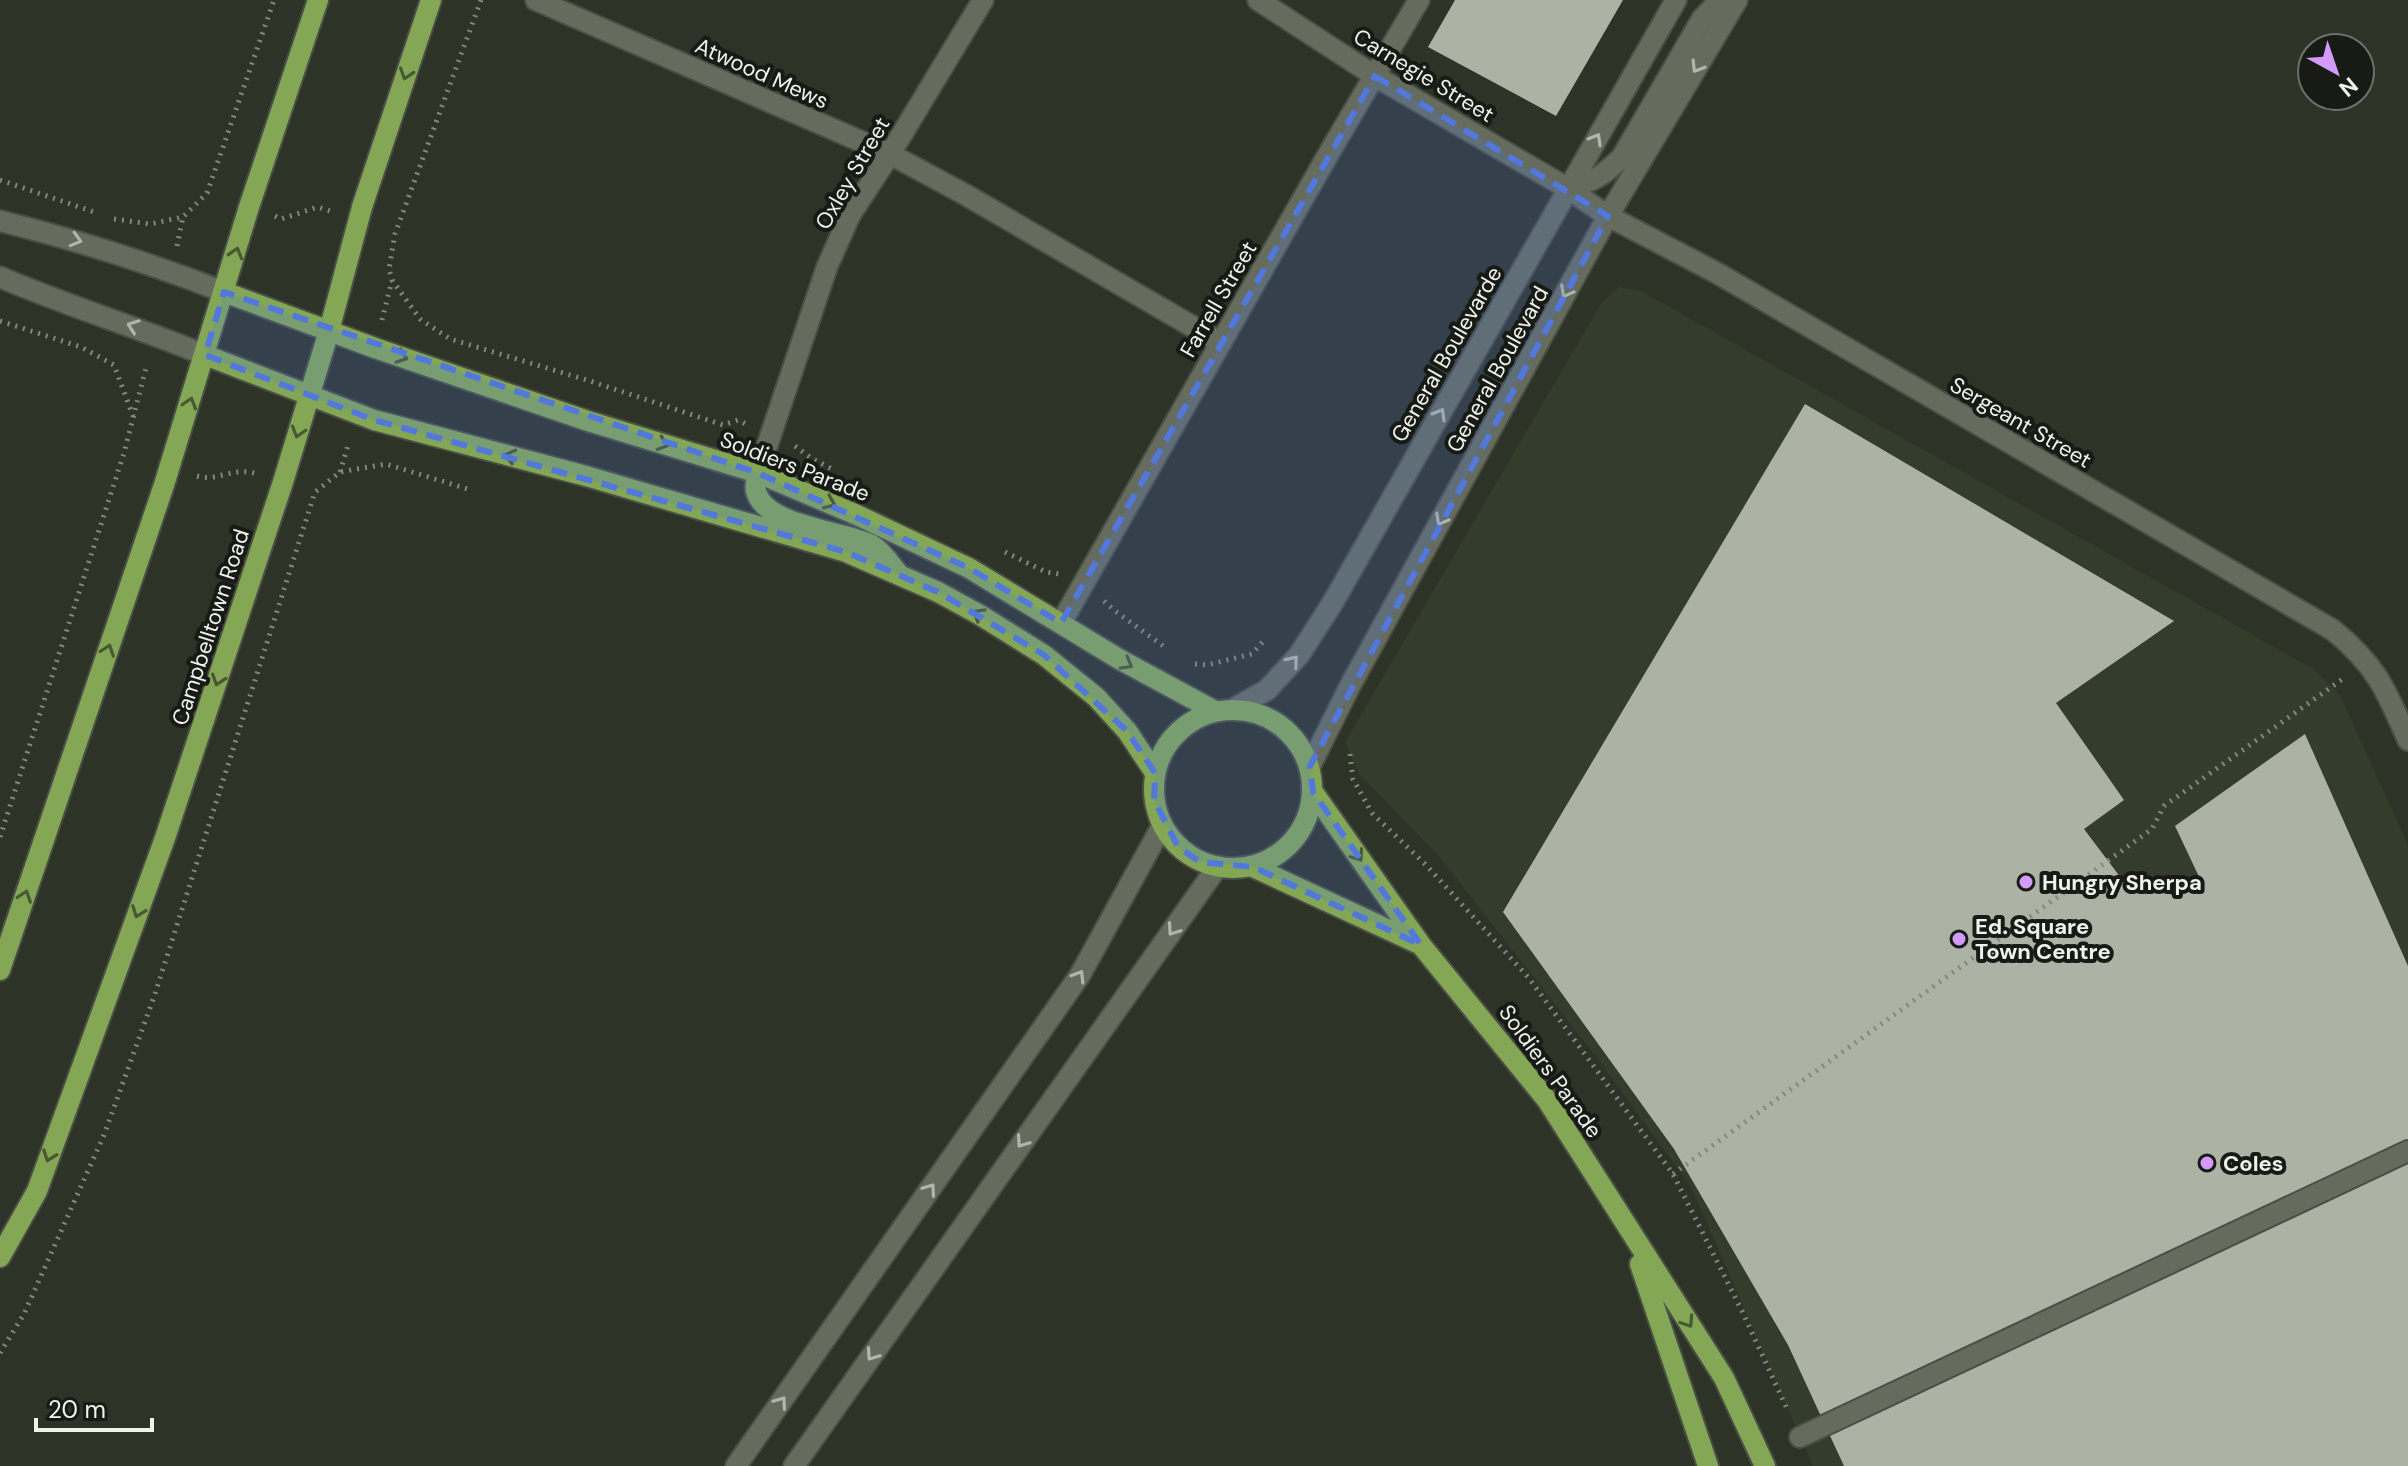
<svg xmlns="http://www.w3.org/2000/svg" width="2408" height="1466" font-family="'DM Sans',sans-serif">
  <rect width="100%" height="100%" fill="#2d3327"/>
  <path fill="#343d2b" d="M1619 287 1641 291 2315 670 2340 695 2408 845V1466H1813L1691 1187 1598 1059 1438 855 1359 774 1345 742 1602 302Z"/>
  <path fill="#acb3a5" d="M1455 0H1623L1556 116 1428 47Z
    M1805 404 2174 621 2056 703 2124 800 2084 829 2127 886 2161 875 2171 895 2201 881 2175 826 2305 734 2408 966V1466H1844L1788 1345 1674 1149 1503 912Z"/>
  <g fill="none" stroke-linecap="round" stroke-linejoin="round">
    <g stroke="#4a4f45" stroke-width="24">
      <path id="minor" d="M536 0 890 154 966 195 1221 343
        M1258 0 1375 76 1567 188 1608 216 1717 273 2333 630C2377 666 2386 690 2408 740
        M1567 188C1593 182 1603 176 1622 157L1702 19 1720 0
        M0 221C77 240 150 263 224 292
        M0 277C67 306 137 327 205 355
        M758 473 827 267 850 215 890 154 983 0
        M1061 623 1329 153 1419 0
        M1233 709 1267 690 1299 655 1332 604 1676 0
        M1310 766 1350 686 1608 216 1737 0
        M1800 1437 2408 1151
        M736 1466 1080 975 1162 826
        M794 1466 1218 866"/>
    </g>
    <g stroke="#4a4f45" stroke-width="24">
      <path id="major" d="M224 292 375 348 588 421 758 473 857 515 969 568 1119 659 1215 711
        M205 355 374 420 586 476 846 552 938 592 980 615 1044 655 1096 697 1127 731 1155 773
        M758 473C757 479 754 486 756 491 765 527 843 530 872 545 882 551 890 563 897 572
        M1154 789a79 79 0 1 1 158 0a79 79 0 1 1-158 0Z
        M1313 792 1421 945 1547 1100 1724 1378 1765 1466
        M1253 867 1417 943
        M0 970 164 485 249 207 318 0
        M0 1257 37 1191 165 838 283 482 329 331 362 207 431 0
        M1640 1264 1708 1466"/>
    </g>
    <path stroke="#83887e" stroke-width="5" stroke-dasharray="2 6" stroke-linecap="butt" d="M481 0 395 234 389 269 392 280 420 319 450 339 590 381 723 425 738 420 746 424
      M0 180 97 213
      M275 216 281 219 318 207 330 211
      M114 219 150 224 183 217 207 193 274 0
      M177 246 183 217
      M382 320 392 280
      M0 321 81 347 114 365 133 416
      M795 446 811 458 834 470
      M340 472 349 442
      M197 476C218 482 233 466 257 474
      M1005 552 1046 572 1059 574
      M1104 601 1115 611 1166 648
      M1195 664 1207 665 1252 654 1266 638
      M1350 754 1353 779 1372 813 1426 865 1528 977 1673 1174 1742 1311 1788 1411
      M0 837 124 453 147 364
      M1673 1174 2152 829 2164 806 2344 678
      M0 1353 24 1314 104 1135 155 994 315 492 340 472 386 464 471 490"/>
    <use href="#minor" stroke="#656c5e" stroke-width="20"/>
    <use href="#major" stroke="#83a755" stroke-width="20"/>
  </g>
  <defs><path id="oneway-chevron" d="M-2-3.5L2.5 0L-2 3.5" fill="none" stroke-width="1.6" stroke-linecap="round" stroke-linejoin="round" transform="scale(2)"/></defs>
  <g stroke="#b1b6ac">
    <use href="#oneway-chevron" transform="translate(1697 67) rotate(121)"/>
    <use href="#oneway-chevron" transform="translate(1596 139) rotate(-60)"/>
    <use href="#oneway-chevron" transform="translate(76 240) rotate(16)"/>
    <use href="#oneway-chevron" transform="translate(1566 292) rotate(119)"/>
    <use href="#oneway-chevron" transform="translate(133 326) rotate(-160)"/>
    <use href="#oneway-chevron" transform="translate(1440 414) rotate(-60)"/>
    <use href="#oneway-chevron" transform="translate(1441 520) rotate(119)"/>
    <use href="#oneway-chevron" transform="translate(1293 661) rotate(-50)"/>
    <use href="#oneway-chevron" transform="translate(1173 930) rotate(125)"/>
    <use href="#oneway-chevron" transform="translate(1079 976) rotate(-58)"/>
    <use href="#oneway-chevron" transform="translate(1022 1142) rotate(125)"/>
    <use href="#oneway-chevron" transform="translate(930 1189) rotate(-55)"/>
    <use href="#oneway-chevron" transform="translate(872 1355) rotate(125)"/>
    <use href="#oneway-chevron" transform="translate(781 1402) rotate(-55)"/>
  </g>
  <g stroke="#485932">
    <use href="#oneway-chevron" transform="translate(406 74) rotate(108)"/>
    <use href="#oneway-chevron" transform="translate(236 253) rotate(-74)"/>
    <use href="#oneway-chevron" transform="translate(402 357) rotate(19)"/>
    <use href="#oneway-chevron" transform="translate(190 403) rotate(-73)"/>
    <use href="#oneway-chevron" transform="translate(298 432) rotate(107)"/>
    <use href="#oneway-chevron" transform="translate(663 444) rotate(17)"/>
    <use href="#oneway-chevron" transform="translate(510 456) rotate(-165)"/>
    <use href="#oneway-chevron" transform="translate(830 503) rotate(23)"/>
    <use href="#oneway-chevron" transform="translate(978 614) rotate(-150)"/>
    <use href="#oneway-chevron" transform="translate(108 650) rotate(-71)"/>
    <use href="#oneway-chevron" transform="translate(1127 664) rotate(30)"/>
    <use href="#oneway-chevron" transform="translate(218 680) rotate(108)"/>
    <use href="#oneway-chevron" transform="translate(1358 856) rotate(55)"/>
    <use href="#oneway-chevron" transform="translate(25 896) rotate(-71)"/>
    <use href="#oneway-chevron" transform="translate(138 912) rotate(110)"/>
    <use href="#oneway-chevron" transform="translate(49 1156) rotate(110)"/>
    <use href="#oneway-chevron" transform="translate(1688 1322) rotate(57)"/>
  </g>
  <path fill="#5277dd" fill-opacity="0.2" stroke="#5277dd" stroke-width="6" stroke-dasharray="16 10" stroke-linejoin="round" d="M1375 76 1608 216 1310 766 1313 792 1421 945 1253 867 1200 862 1178 847 1154 800 1155 773 1127 731 1044 655 938 592 846 552 374 420 205 355 224 292 758 473 969 568 1061 623Z"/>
  <g fill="#d39cfc" stroke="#171a15" stroke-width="3">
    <circle cx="2026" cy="882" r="8"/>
    <circle cx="1959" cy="939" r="8"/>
    <circle cx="2207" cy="1163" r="8"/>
  </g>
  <g text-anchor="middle" stroke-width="8" stroke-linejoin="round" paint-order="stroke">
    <g font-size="22" fill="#eff3eb" stroke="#171a15">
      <text transform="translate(762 73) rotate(24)" y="8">Atwood Mews</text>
      <text transform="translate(1424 75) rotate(31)" y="8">Carnegie Street</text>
      <text transform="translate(852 173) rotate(-60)" y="8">Oxley Street</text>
      <text transform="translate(1218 299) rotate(-60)" y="8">Farrell Street</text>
      <text transform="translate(1446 354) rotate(-60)" y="8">General Boulevarde</text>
      <text transform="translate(1497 369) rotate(-61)" y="8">General Boulevard</text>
      <text transform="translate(2021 422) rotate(30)" y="8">Sergeant Street</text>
      <text transform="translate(795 466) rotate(21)" y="8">Soldiers Parade</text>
      <text transform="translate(210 627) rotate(-72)" y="8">Campbelltown Road</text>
      <text transform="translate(1551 1071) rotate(54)" y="8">Soldiers Parade</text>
    </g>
    <g font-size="22" font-weight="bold" fill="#eff3eb" stroke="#171a15" text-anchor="start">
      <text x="2042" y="890">Hungry Sherpa</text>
      <text x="1975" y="934">Ed. Square<tspan x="1975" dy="25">Town Centre</tspan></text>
      <text x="2223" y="1171">Coles</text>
    </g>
  </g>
  <g transform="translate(2336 72) rotate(140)"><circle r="38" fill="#171a15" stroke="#6d716b" stroke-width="2"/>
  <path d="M0-6L14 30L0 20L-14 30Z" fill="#d39cfc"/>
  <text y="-12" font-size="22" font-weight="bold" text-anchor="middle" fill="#eff3eb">N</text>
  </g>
  <path d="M36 1418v12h116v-12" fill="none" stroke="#eff3eb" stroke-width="4"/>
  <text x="48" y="1418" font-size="24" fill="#eff3eb" stroke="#171a15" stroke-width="6" paint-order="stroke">20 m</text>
</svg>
